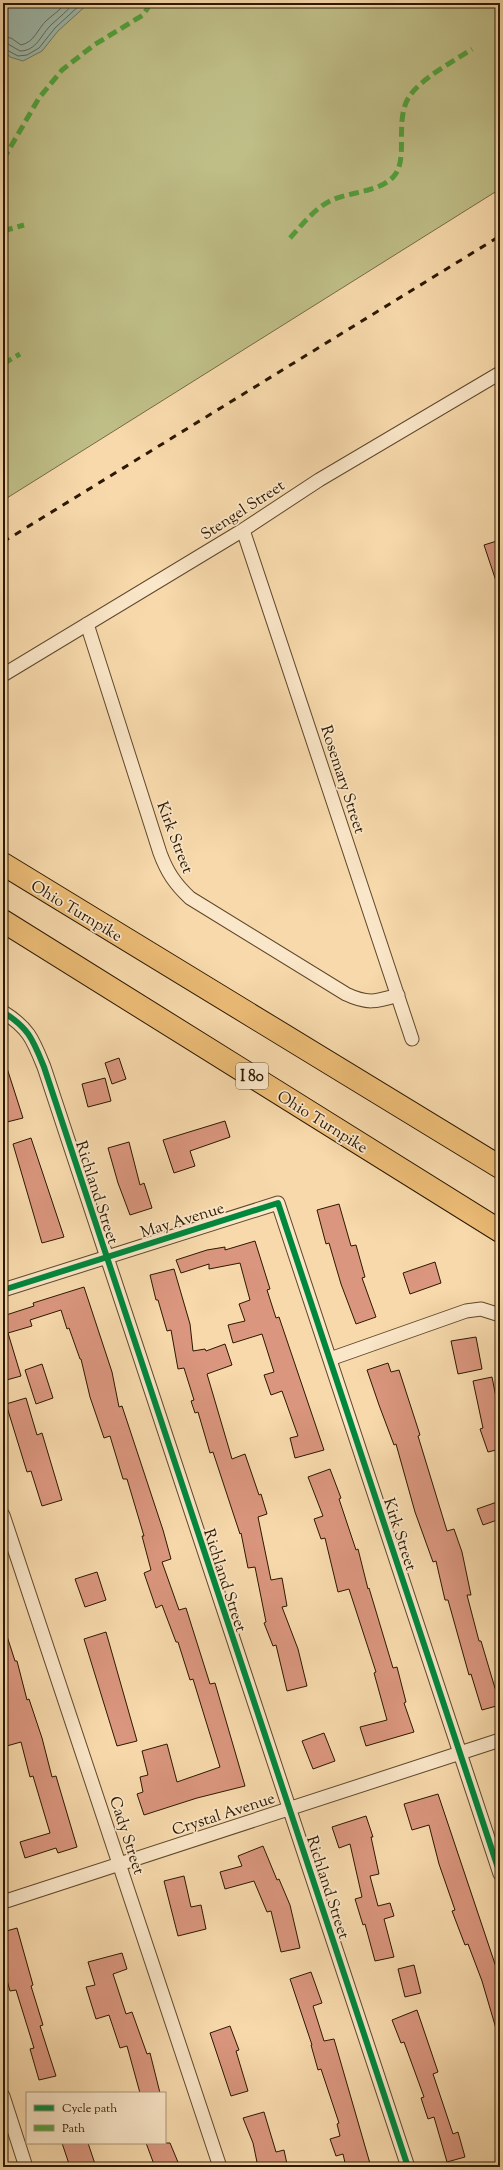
<svg xmlns="http://www.w3.org/2000/svg" width="503" height="2170" font-family="'Sorts Mill Goudy',serif">
  <rect width="100%" height="100%" fill="#f7d9ab"/>
  <filter id="stains"><feTurbulence type="fractalNoise" baseFrequency=".005" numOctaves="4"/><feColorMatrix values="0 0 0 0 .2 0 0 0 0 .09 0 0 0 0 .02 0 0 0 .5 -.17"/></filter>
  <radialGradient id="worn" r=".72"><stop offset=".6" stop-color="#630" stop-opacity="0"/><stop offset="1" stop-color="#630" stop-opacity=".3"/></radialGradient>
  <path fill="#bfbe87" stroke="#766b44" d="M3 3H500V189L7 498 3 497Z"/>
  <path fill="#9dbaac" stroke="#707967" d="M3 3H89L58 31 42 51 23 61 10 57 3 48Z"/>
  <g fill="none" stroke-linecap="round" stroke-linejoin="round">
    <path stroke="#646956" stroke-width="1" d="M3 37 11 38 21 45C35 42 37 29 47 20 54 14 60 10 66 3
      M3 43 8 44 20 51C37 51 41 34 52 24 60 17 67 11 74 3
      M3 48 18 56 27 55 39 48 55 28 82 3"/>
  </g>
  <path fill="#da967e" stroke="#2c1800" d="M500 540V586L498 587 484 545Z
    M119 1058 126 1079 112 1084 105 1063Z
    M6 1065 23 1118 3 1123V1066Z
    M105 1078 111 1101 88 1107 82 1084Z
    M225 1121 230 1137 190 1151 195 1166 174 1173 163 1140Z
    M31 1138 64 1237 42 1243 13 1144Z
    M129 1142 140 1185 144 1183 152 1208 130 1215 118 1183 108 1148Z
    M339 1204 351 1246 356 1245 365 1277 362 1278 376 1317 356 1324 341 1284 329 1243 326 1244 317 1210Z
    M255 1241 270 1289 267 1290 276 1318 279 1317 324 1450 295 1458 290 1438 298 1436 282 1391 271 1395 264 1375 274 1372 262 1334 233 1343 228 1325 245 1321 239 1304 250 1300 240 1263 209 1269V1264L181 1273 176 1260 207 1250 225 1247V1250Z
    M435 1262 441 1283 410 1294 403 1273Z
    M174 1269 190 1324 193 1351 205 1349 206 1351 225 1344 232 1365 207 1374 232 1459 245 1454 259 1495 261 1494 267 1514 258 1517 271 1580 282 1578 287 1606 282 1607 298 1649 307 1686 287 1691 276 1645 273 1646 264 1623 266 1622 255 1567 248 1568 241 1533 240 1534 213 1452 210 1453 198 1412 195 1413 191 1401 194 1400 184 1368 178 1369 171 1330 167 1331 158 1300H156L150 1275Z
    M84 1287 112 1372 119 1407 122 1406 163 1530 171 1559 162 1562 179 1610 186 1608 210 1684 215 1683 245 1786 197 1798 144 1815 137 1794 143 1792 140 1777 148 1775 142 1751 167 1744 177 1782 220 1767 193 1679 190 1680 178 1642H176L162 1605 156 1608 144 1573 151 1570 142 1536H144L127 1479H123L110 1436 104 1438 90 1397 81 1359H80L69 1328 67 1329 61 1310 30 1320 32 1326 8 1333 21 1376 3 1381V1316L34 1306 33 1303Z
    M476 1337 482 1369 458 1374 451 1341Z
    M388 1363 391 1372 399 1370 420 1435 418 1436 447 1531 454 1529 462 1552 471 1595H467L479 1641H481L500 1705 482 1710 471 1674 469 1675 448 1600H445L436 1561 433 1562 415 1512 396 1444 394 1445 379 1405 367 1370Z
    M42 1364 53 1398 36 1404 25 1370Z
    M492 1377 500 1417V1449L488 1452 480 1429 483 1428 473 1381Z
    M26 1398 37 1435 42 1433 62 1500 42 1506 31 1471 27 1472 6 1404Z
    M330 1469 341 1498 339 1499 356 1550 358 1549 368 1589 369 1588 393 1668 397 1667 406 1702 404 1703 414 1732 366 1746 360 1727 387 1720 374 1673 376 1672 349 1589 338 1592 325 1538 321 1539 314 1519 323 1516 308 1477Z
    M500 1501V1519L483 1525 477 1509Z
    M97 1572 106 1600 85 1607 75 1579Z
    M106 1632 137 1741 117 1746 84 1639Z
    M3 1633H6L15 1661H17L27 1700 29 1699 42 1738 52 1777 56 1776 77 1847 58 1853 56 1848 25 1858 20 1842 50 1833 33 1776 30 1777 21 1742 3 1747Z
    M324 1733 335 1761 313 1769 302 1741Z
    M438 1794 500 1979V2031L497 2032 482 1981 468 1944 465 1945 452 1911 455 1910 439 1864 429 1825 412 1830 404 1804Z
    M366 1816 373 1837H371L379 1874 370 1876 378 1906 390 1903 394 1916 384 1919 394 1957 375 1961 365 1924 363 1925 355 1899 362 1897 350 1844 339 1848 332 1827Z
    M263 1846 277 1880 279 1879 290 1905 300 1948 281 1952 271 1911 267 1912 254 1881 225 1889 220 1872 242 1866 238 1856Z
    M184 1876 191 1907 201 1905 206 1929 178 1936 164 1881Z
    M17 1928 33 1985 31 1986 43 2025 40 2026 56 2076 39 2080 30 2049 34 2048 16 1990 10 1991 3 1966V1932Z
    M122 1953 127 1969 113 1974 126 2014 132 2012 147 2054 150 2053 160 2093H140L127 2046 120 2048 109 2015 96 2019 86 1987 95 1985 88 1962Z
    M414 1965 421 1993 405 1997 398 1969Z
    M311 1972 322 2003 313 2006 324 2041 334 2039 371 2167H346L343 2154 336 2156 330 2139 340 2136 337 2124 339 2123 321 2069 318 2070 311 2045H312L290 1979Z
    M417 2010 438 2072 433 2074 453 2134 458 2132 465 2157 447 2162 434 2117 428 2119 421 2098 424 2097 404 2042 401 2043 392 2020Z
    M230 2026 239 2050 236 2051 248 2091 231 2096 210 2033Z
    M264 2112 276 2152 284 2150 287 2164 279 2165V2167H258L253 2143 243 2118Z
    M62 2143H88L96 2167H70Z
    M146 2143H170L180 2167H155Z"/>
  <g fill="none" stroke-linecap="round" stroke-linejoin="round">
    <g stroke="#5f482b" stroke-width="15">
      <path id="street" d="M243 530 412 1039
        M87 624 160 853C167 872 175 884 190 898L346 994C367 1004 376 1002 398 995
        M3 675 243 530 319 480 500 373
        M3 1012C29 1028 33 1040 44 1067L408 2167
        M3 1290 278 1203 500 1874
        M330 1359 466 1311 481 1309 500 1315
        M3 1515 220 2167
        M3 1902 500 1740
        M3 2096 26 2167"/>
    </g>
    <g stroke="#2c1800" stroke-width="24">
      <path id="highway" d="M3 864 500 1167
        M3 921 500 1231"/>
    </g>
    <use href="#street" stroke="#fae6c8" stroke-width="13"/>
    <use href="#highway" stroke="#ecbc76" stroke-width="22"/>
    <path stroke="#2c1800" stroke-width="3" stroke-dasharray="7 7" stroke-linecap="butt" d="M3 542 500 236"/>
    <path stroke="#51a13c" stroke-width="5" stroke-dasharray="10 5" stroke-linecap="butt" d="M3 160 39 98 62 70 94 45 143 15 151 3
      M3 231 24 225
      M290 238C302 225 314 209 330 201 350 191 379 193 394 176 409 159 394 120 409 97 420 79 454 61 472 49
      M3 364 20 354"/>
    <g stroke="#fae6c8" stroke-width="8">
      <path id="cycleway" d="M3 1012C29 1028 33 1040 44 1067L408 2167
        M3 1290 278 1203 500 1874"/>
    </g>
    <use href="#cycleway" stroke="#00873e" stroke-width="6"/>
  </g>
  <g text-anchor="middle" stroke-width="3.5" stroke-linejoin="round" paint-order="stroke">
    <rect fill="#fae6c8" stroke="#6a563c" stroke-width="1" x="236" y="1063" width="32" height="26" rx="3"/>
    <g font-size="15" font-weight="bold" fill="#2c1800">
      <text x="252" y="1081">I 80</text>
    </g>
    <g font-size="16" fill="#2c1800" stroke="#fae6c8">
      <text transform="translate(242 509) rotate(-33)" y="6">Stengel Street</text>
      <text transform="translate(344 779) rotate(72)" y="6">Rosemary Street</text>
      <text transform="translate(176 837) rotate(69)" y="6">Kirk Street</text>
      <text transform="translate(77 910) rotate(31)" y="6">Ohio Turnpike</text>
      <text transform="translate(323 1121) rotate(32)" y="6">Ohio Turnpike</text>
      <text transform="translate(98 1192) rotate(72)" y="6">Richland Street</text>
      <text transform="translate(182 1219) rotate(-17)" y="6">May Avenue</text>
      <text transform="translate(401 1534) rotate(72)" y="6">Kirk Street</text>
      <text transform="translate(226 1580) rotate(72)" y="6">Richland Street</text>
      <text transform="translate(223 1813) rotate(-18)" y="6">Crystal Avenue</text>
      <text transform="translate(128 1835) rotate(72)" y="6">Cady Street</text>
      <text transform="translate(329 1887) rotate(72)" y="6">Richland Street</text>
    </g>
  </g>
  <rect width="503" height="2170" fill="none" stroke="#f7d9ab" stroke-width="16"/>
  <rect x="4" y="4" width="495" height="2162" fill="none" stroke="#2c1800" stroke-width="2"/>
  <rect x="8" y="8" width="487" height="2154" fill="none" stroke="#2c1800"/>
  <rect x="26" y="2092" width="140" height="52" fill="#fae6c8" stroke="#a89478"/>
  <rect x="34" y="2105" width="20" height="6" fill="#00873e" stroke="#a89478"/>
  <text x="62" y="2112" font-size="12" fill="#2c1800">Cycle path</text>
  <rect x="34" y="2125" width="20" height="6" fill="#51a13c" stroke="#a89478"/>
  <text x="62" y="2132" font-size="12" fill="#2c1800">Path</text>
  <rect width="100%" height="100%" filter="url(#stains)"/>
  <rect width="100%" height="100%" fill="url(#worn)"/>
</svg>
